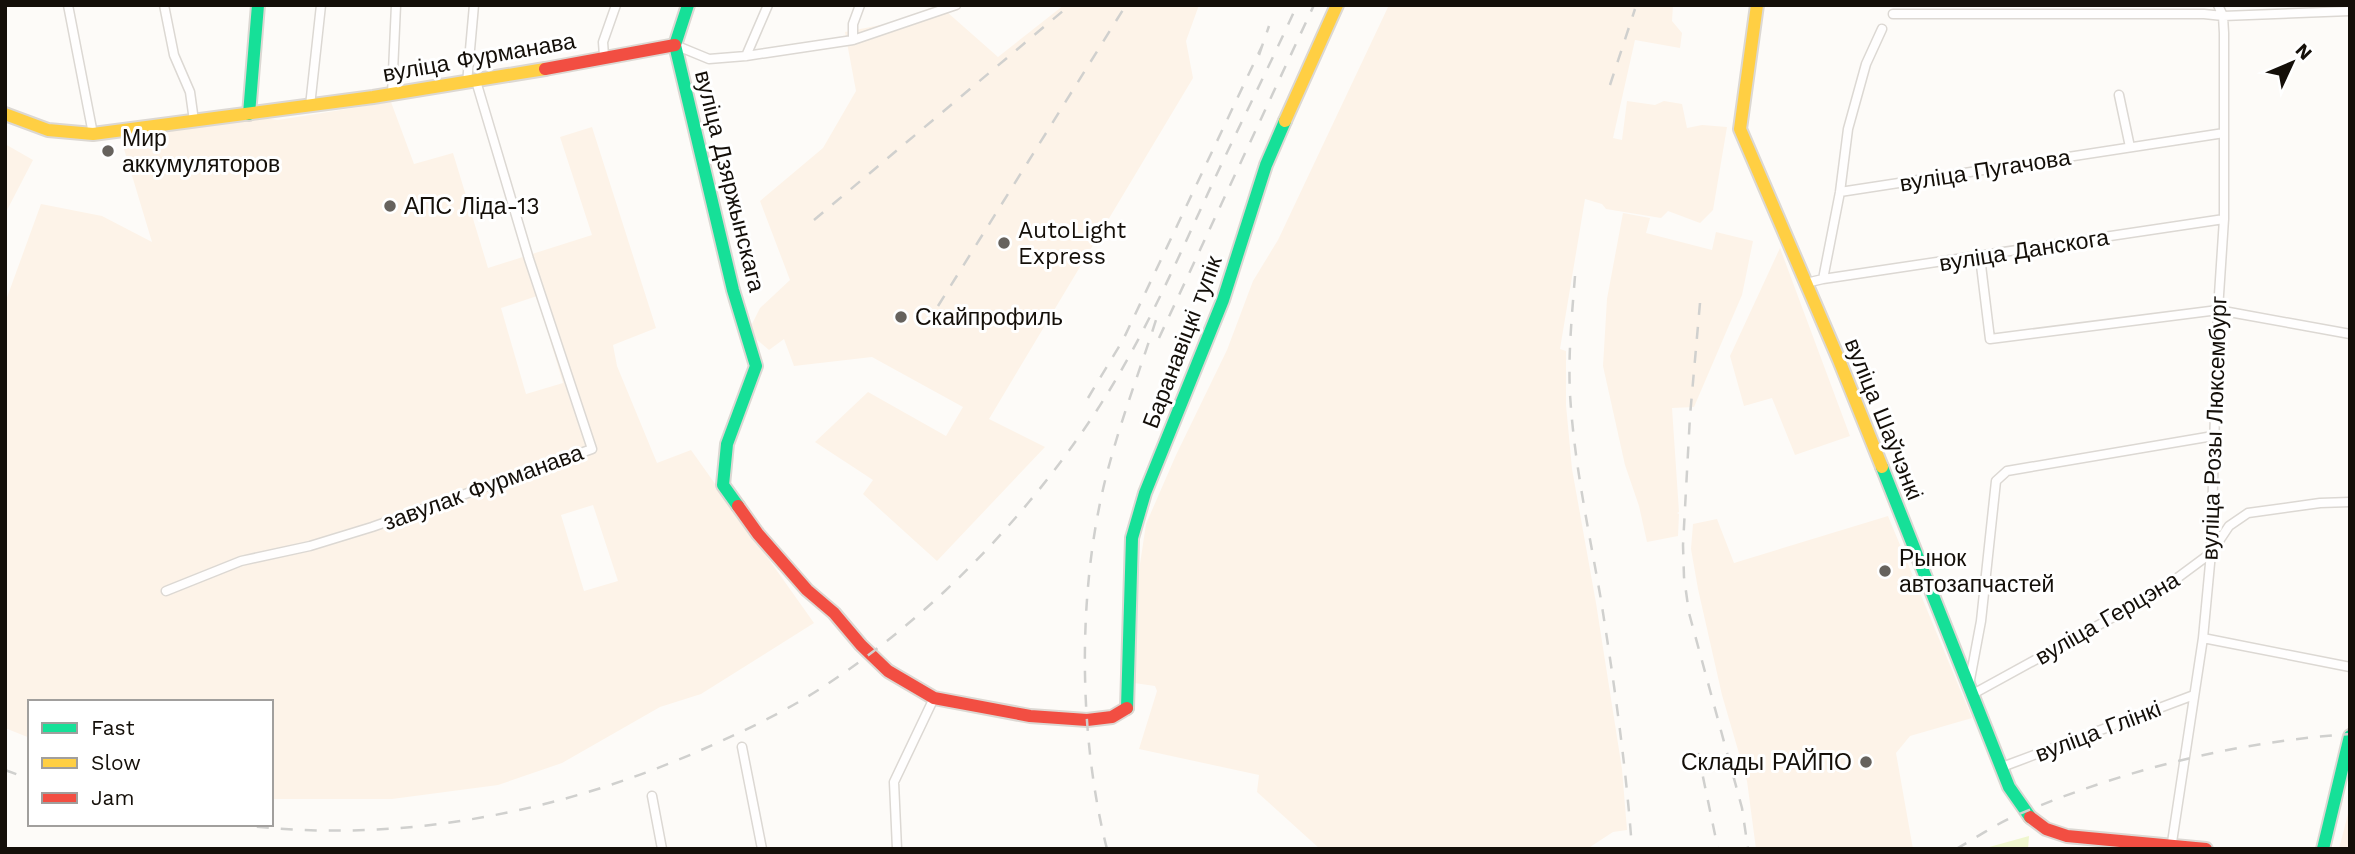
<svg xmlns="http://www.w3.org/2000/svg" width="2355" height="854" font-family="'Work Sans',sans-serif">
  <rect width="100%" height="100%" fill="#fdfbf8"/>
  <path fill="#fdf3e8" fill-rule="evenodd" d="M1064 5H1199L1186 41 1193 78 989 419 1045 447 937 561 863 494 873 480 815 442 868 392 946 436 963 407 872 357 794 366 784 339 769 350 754 337 752 324 760 308 790 280 760 201 823 148 856 91 845 32 947 12 998 57Z
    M1389 5H1673L1672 21 1682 33 1680 48 1635 40 1613 138 1622 140 1627 101 1655 105 1664 101 1682 104 1687 128 1702 125 1727 127 1713 210 1700 223 1668 211 1661 218 1606 209 1602 204 1585 199 1560 349 1566 351V405L1572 469 1596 603 1622 769 1627 830 1613 832 1587 849H1320L1257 792 1259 775 1139 749 1157 691 1155 686 1134 683 1138 609 1137 584 1146 524 1176 455 1227 350 1253 281 1278 240Z
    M391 102 414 164 453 153 488 268 592 235 560 137 592 127 656 328 613 345 617 366 657 463 691 450 814 623 701 694 660 707 562 763 498 785 392 799H271V702H30V738L5 728V303L41 204 102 216 152 242 121 139 257 117 278 120ZM537 296 563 383 526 394 501 308ZM593 505 618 581 584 591 561 515Z
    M5 144 33 160 5 214Z
    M1623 213 1650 218 1646 233 1712 250 1716 232 1753 241 1742 295 1694 407 1672 408 1679 512 1677 513 1679 514 1678 536 1647 542 1639 506 1625 465 1603 366 1607 299Z
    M1780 248 1850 436 1795 455 1772 398 1744 406 1730 356Z
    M1888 516 1972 718 1910 736 1896 753 1913 849H1756L1747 781 1722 695 1698 589 1691 549 1693 524 1717 519 1734 563Z
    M2350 806V849H2339Z"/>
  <path fill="#eff6ce" d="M2029 836 2028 849H1982Z"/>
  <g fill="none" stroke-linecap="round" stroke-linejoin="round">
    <g stroke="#dcd8d3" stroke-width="11">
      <path id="street" d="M68 5 93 134
        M164 5 174 55 190 92 194 121
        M1893 14H2204L2223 16 2350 11
        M853 40V24L860 5
        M675 45 709 59 746 56 853 40 956 5
        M604 56 603 42 616 5
        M746 56 768 5
        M467 83 474 5
        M392 94 396 5
        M2119 95 2130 147
        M310 106 321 5
        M1840 192 2224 133
        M1980 257 1990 339 2218 310 2350 334
        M1823 279 2224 219
        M1806 283 1823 279 1840 192 1848 129 1866 64 1882 29
        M166 591 241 561 310 546 372 527 592 449 529 259 476 81
        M2203 638 2350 667
        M1969 685 1981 621 1996 481 2007 471 2213 436
        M1973 694 2157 593 2211 553 2229 526 2248 513 2320 503 2350 502
        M742 747 762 849
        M2002 767 2194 695
        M652 796 662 849
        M897 849 894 782 934 698
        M2171 849 2203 638 2211 553 2218 310 2224 219V33L2223 16 2218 5"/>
    </g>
    <g stroke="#dcd8d3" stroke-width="16">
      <path id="fast" d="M688 5 675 45 733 290 756 366 727 444 723 485 738 506
        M249 114 258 5
        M1882 467 2009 787 2030 817
        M1127 708 1132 538 1145 493 1223 300 1266 165 1285 121
        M2323 849 2350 736"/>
    </g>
    <g stroke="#dcd8d3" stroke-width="16">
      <path id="slow" d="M1757 5 1740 129 1839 360 1882 467
        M5 114 48 130 93 134 373 97 545 69
        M1285 121 1337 5"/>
    </g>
    <g stroke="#dcd8d3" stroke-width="16">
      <path id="jam" d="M545 69 675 45
        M738 506 758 534 807 590 834 613 861 645 888 671 934 698 1030 716 1087 720 1112 717 1127 708
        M2030 817 2046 829 2067 836 2206 849"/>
    </g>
    <use href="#street" stroke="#fffefe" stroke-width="8"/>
    <use href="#fast" stroke="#16e098" stroke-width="12"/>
    <use href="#slow" stroke="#ffcf43" stroke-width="12"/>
    <use href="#jam" stroke="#f24e42" stroke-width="12"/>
    <path stroke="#d0d0ce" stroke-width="2.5" stroke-dasharray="12 12" stroke-linecap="butt" d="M1259 55 1269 26
      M1610 85 1635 9
      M814 220 1070 5
      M1575 276C1572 315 1568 354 1570 394 1574 463 1589 531 1601 600 1614 682 1626 765 1632 849
      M1700 303 1690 416 1683 545 1684 577 1689 613 1742 808 1748 849
      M938 306 1126 5
      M1159 338 1314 5
      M1088 398 1123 340 1262 46
      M1698 753 1718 849
      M5 770 30 779
      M233 824C399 846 568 812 719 742 757 725 795 706 829 683 931 615 1018 526 1087 425 1140 348 1176 262 1215 178 1242 120 1271 63 1297 5
      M1107 849C1077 732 1077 578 1110 462 1123 414 1141 367 1156 320
      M1956 849C1976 838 1996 824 2017 815 2123 770 2234 742 2350 734"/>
  </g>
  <g fill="#66625d" stroke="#fff" stroke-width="2.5">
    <circle cx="108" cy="151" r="7"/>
    <circle cx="390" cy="206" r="7"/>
    <circle cx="1004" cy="243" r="7"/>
    <circle cx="901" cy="317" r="7"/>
    <circle cx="1885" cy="571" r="7"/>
    <circle cx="1866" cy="762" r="7"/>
  </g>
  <g text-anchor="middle" stroke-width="6" stroke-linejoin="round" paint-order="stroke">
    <g font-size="23" fill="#140f09" stroke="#fff">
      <text transform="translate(479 57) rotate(-10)" y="8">вуліца Фурманава</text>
      <text transform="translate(1985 170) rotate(-9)" y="8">вуліца Пугачова</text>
      <text transform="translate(730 181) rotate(76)" y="8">вуліца Дзяржынскага</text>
      <text transform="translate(2024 250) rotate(-9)" y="8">вуліца Данскога</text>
      <text transform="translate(1182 342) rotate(-69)" y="8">Баранавіцкі тупік</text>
      <text transform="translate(1884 419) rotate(68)" y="8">вуліца Шаўчэнкі</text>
      <text transform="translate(2214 428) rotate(-88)" y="8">вуліца Розы Люксембург</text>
      <text transform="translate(483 487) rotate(-20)" y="8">завулак Фурманава</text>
      <text transform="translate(2107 618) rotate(-30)" y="8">вуліца Герцэна</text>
      <text transform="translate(2098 731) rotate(-21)" y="8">вуліца Глінкі</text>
    </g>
    <g font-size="23" fill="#140f09" stroke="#fff" text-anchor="start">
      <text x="122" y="146">Мир<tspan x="122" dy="26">аккумуляторов</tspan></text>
      <text x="404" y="214">АПС Ліда-13</text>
      <text x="1018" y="238">AutoLight<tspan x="1018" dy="26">Express</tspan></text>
      <text x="915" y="325">Скайпрофиль</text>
      <text x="1899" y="566">Рынок<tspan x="1899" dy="26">автозапчастей</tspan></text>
      <text x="1852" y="770" text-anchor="end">Склады РАЙПО</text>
    </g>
  </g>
  <rect width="2355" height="854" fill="none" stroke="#140f09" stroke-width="14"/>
  <rect x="28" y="700" width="245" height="126" fill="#ffffff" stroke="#a19f9d" stroke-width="2"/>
  <rect x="42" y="723" width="35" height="10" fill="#16e098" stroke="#a19f9d" stroke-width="2"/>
  <text x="91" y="735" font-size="21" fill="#140f09">Fast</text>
  <rect x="42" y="758" width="35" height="10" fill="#ffcf43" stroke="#a19f9d" stroke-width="2"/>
  <text x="91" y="770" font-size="21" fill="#140f09">Slow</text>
  <rect x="42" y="793" width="35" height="10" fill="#f24e42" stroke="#a19f9d" stroke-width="2"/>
  <text x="91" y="805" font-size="21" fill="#140f09">Jam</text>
  <g transform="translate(2292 63) rotate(46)" stroke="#ffffff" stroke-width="5" paint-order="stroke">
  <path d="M0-5L12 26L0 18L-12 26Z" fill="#140f09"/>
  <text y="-10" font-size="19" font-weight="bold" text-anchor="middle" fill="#140f09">N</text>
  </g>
</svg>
